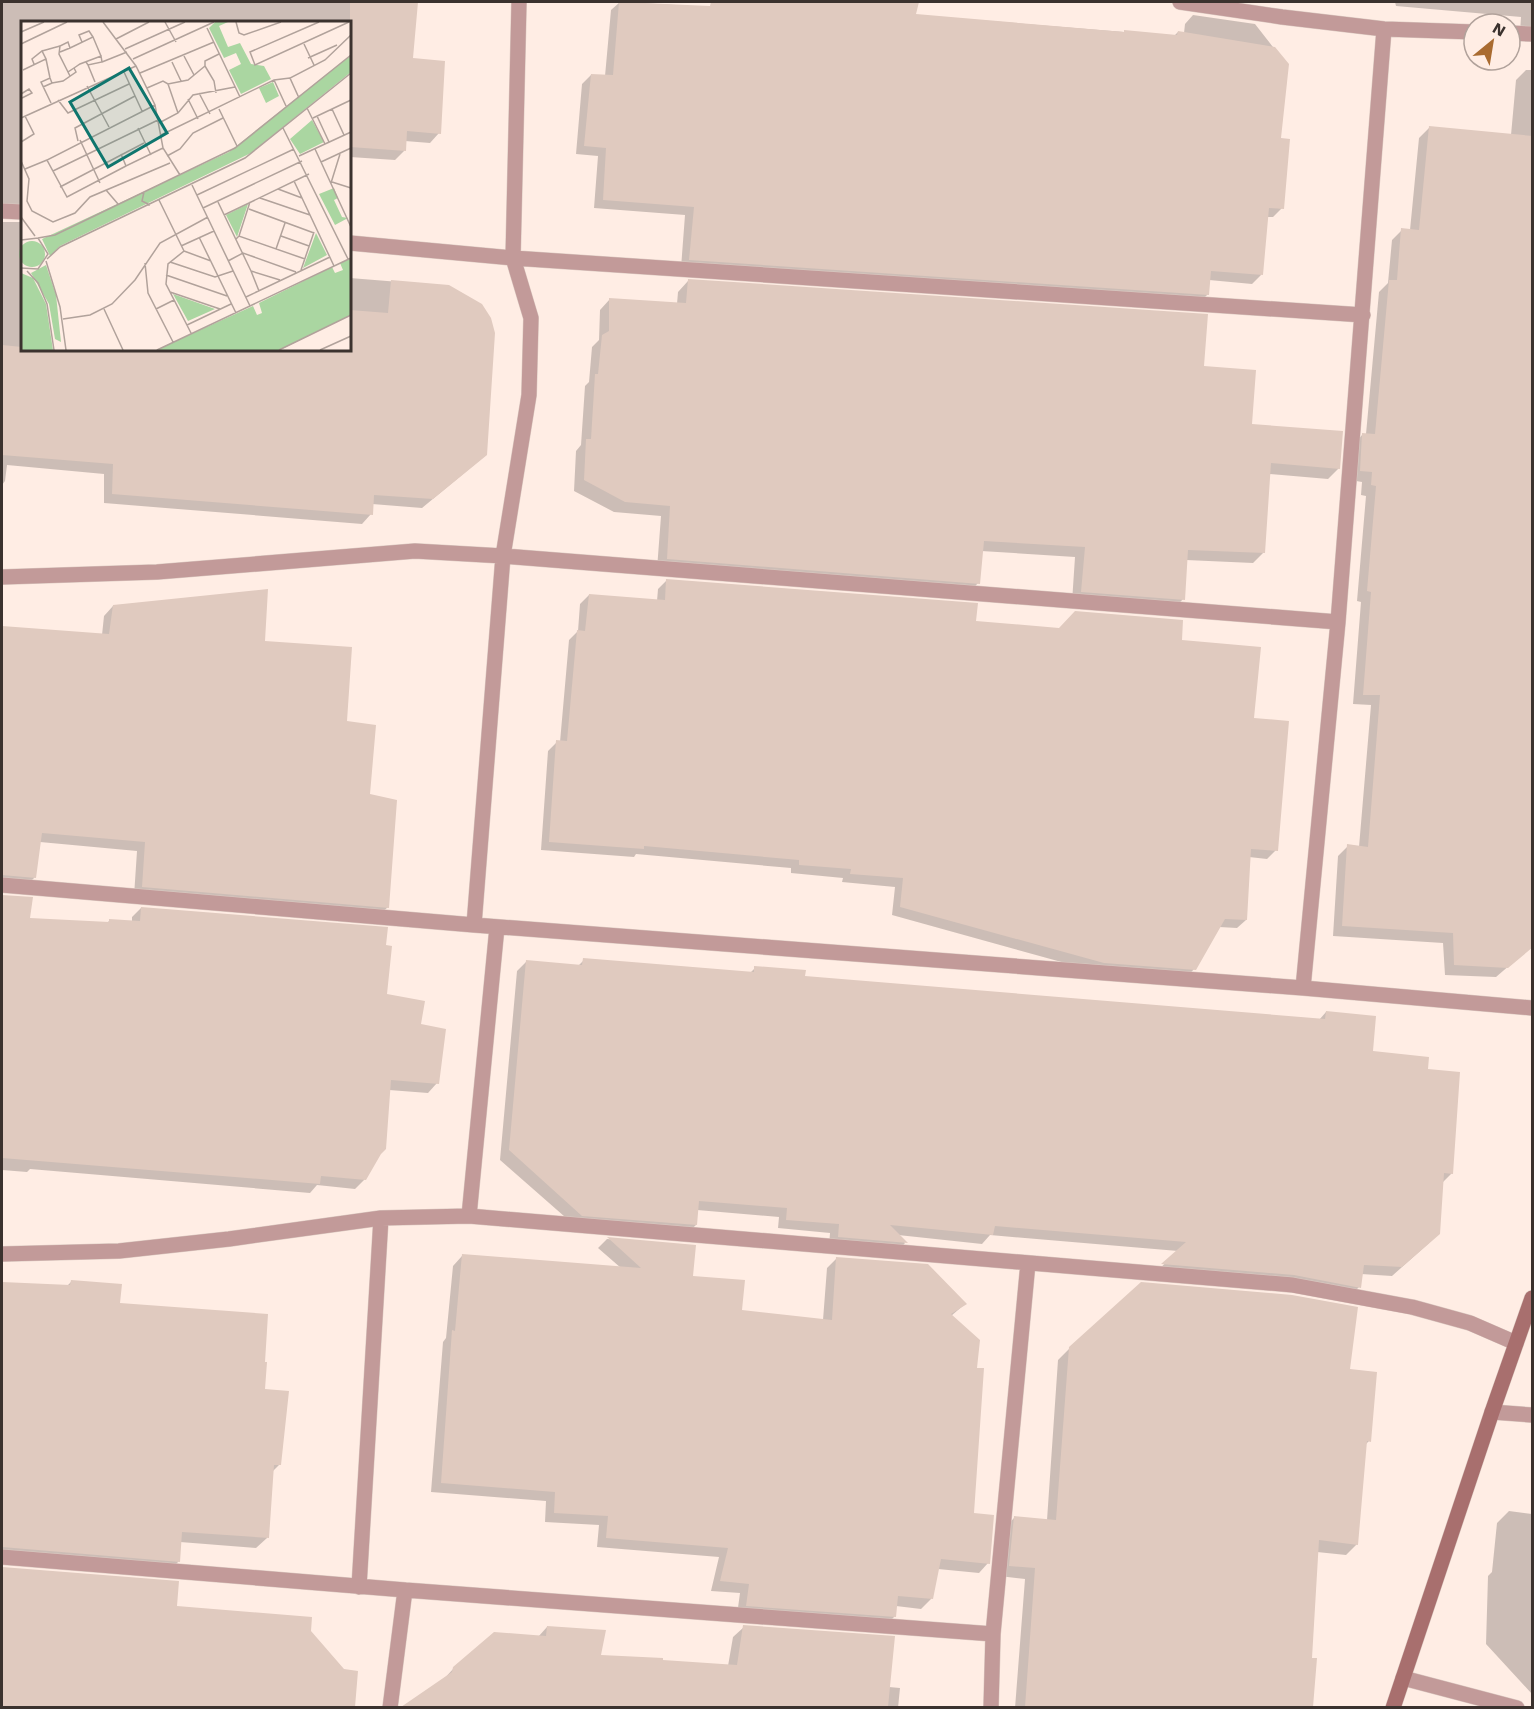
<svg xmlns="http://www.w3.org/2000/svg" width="1534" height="1709" font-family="'Work Sans',sans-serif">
  <rect width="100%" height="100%" fill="#ffede4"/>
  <path fill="#0003" d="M2 2H416L411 59 439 133 430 143 405 141V150L395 160 350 157V22H22V350H350V278L449 286 486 455 422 508 372 504 371 514 362 524 104 503V474L7 465 5 481 2 485V222H22L18 214 2 211Z
    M620 2 676 5 674 37 755 4V2H917L915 15 1174 36 1178 32 1184 33 1185 24 1193 15 1255 24 1287 65 1280 139 1282 208 1273 217H1267L1261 275 1252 284 1209 280 1208 294 1199 303 681 268 685 215 594 208 598 156 576 154 582 84 591 75 605 76 611 10Z
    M1395 2H1532V45L1531 39 1520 33 1521 17 1396 6Z
    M1526 70H1532V946L1496 977 1445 975 1443 943 1333 936 1338 856 1348 846 1359 847 1371 705 1353 704 1361 602 1357 601 1366 496 1361 495 1362 482 1350 480 1353 445 1363 434H1366L1379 292 1388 283 1392 240 1402 230H1410L1419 138 1429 128 1511 135 1516 80Z
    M688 281 1202 367 1250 425 1339 468 1328 479 1269 474 1264 552 1253 563 1186 560 1183 599 1173 610 1072 602 1075 557 981 551 978 583 968 594 657 569 661 516 614 512 574 491 576 451 581 445 585 386 589 382 592 347 599 340 600 310 610 299 677 304 678 292Z
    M667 580 974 622 1180 641 1253 719 1276 850 1267 859 1249 857 1246 920 1237 928 1219 927 1194 969 1186 978 1094 971 892 915 895 887 842 882 843 878 791 873V868L636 854 634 857 541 850 548 751 557 742H560L569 640 578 631 580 604 589 595 657 601 658 589Z
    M113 606 263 642 345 722 368 796 388 907 378 916 134 896 137 851 40 842 35 877 25 887 2 885V608L3 627 102 635 104 616Z
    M2 896 32 899 29 920 107 923 109 921 132 922V917L141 908 385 995 419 1025 437 1083 428 1093 389 1090 379 1155 365 1179 355 1189 317 1185 310 1193 30 1169 27 1172 2 1170Z
    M584 960 750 973 755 968 804 978 1319 1020 1326 1012 1371 1053 1426 1070 1452 1173 1442 1183 1429 1243 1392 1276 1361 1274 1359 1287 1350 1296 1155 1273 1178 1251 990 1235 982 1244 898 1235 905 1243 897 1252 829 1246 830 1233 778 1228 779 1217 697 1210 696 1225 686 1234 573 1224 500 1160 517 971 526 962 578 966Z
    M607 1239 694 1246 692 1277 740 1311 823 1320 827 1268 837 1258 965 1304 951 1316 976 1369 973 1514 988 1563 979 1573 938 1569 931 1599 921 1609 896 1606 895 1616 885 1626 737 1615 740 1593 711 1591 719 1557 597 1547 599 1525 545 1522 546 1501 431 1492 443 1342 446 1338 453 1266 462 1256 621 1268 598 1248Z
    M71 1282 119 1305 264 1390 280 1464 272 1472 267 1538 256 1548 180 1542 179 1561 168 1572 2 1558V1283L67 1286Z
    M1070 1348 1349 1370 1369 1441 1365 1445 1357 1544 1346 1555 1317 1552 1311 1659H1316L1312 1708H1015L1025 1579 999 1576 1004 1529 1014 1518 1047 1520 1058 1360Z
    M1509 1511 1532 1514V1694L1486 1644 1488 1576 1492 1572 1497 1523Z
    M2 1568 177 1583 175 1608 310 1632 343 1671 357 1672 353 1708H2Z
    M547 1627 599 1656 728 1666 733 1637 744 1627 889 1687 900 1688 898 1708H403L442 1681 454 1668 538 1637Z"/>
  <path fill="#e0cabf" d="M350 2H418L413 58 445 61 441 134 407 131 406 151 350 147Z
    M619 2 710 6 711 2H919L916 14 1124 32V30L1177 35 1178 31 1275 47 1289 64 1281 138 1290 139 1284 209 1269 208 1263 275 1211 271 1209 295 689 260 694 207 603 200 606 148 584 146 591 74 613 75Z
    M1429 126 1533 136V947L1508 968 1454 965 1453 933 1342 926 1347 844 1368 847 1380 695H1363L1371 592 1367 591 1376 486 1371 485 1372 472 1360 471 1362 433 1375 434 1389 280H1397L1401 228 1419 230Z
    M688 279 1208 314 1204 366 1256 370 1252 424 1343 431 1340 469 1271 463 1265 553 1188 550 1185 600 1081 592 1085 547 984 541 980 584 667 559 670 506 625 502 584 480 586 439H591L595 374H598L602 335 609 331V298L686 303Z
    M391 280 449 285 482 304 491 318 495 333 487 455 433 499 374 495 373 515 112 494 113 464 2 455V345L22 347V350H350V310L388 313Z
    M666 579 978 603 976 621 1059 628 1075 611 1183 620 1182 640 1261 647 1254 718 1289 721 1278 851 1251 849 1247 920 1225 919 1196 970 1104 963 900 907 903 878 850 874 851 869 799 865V860L644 846V849L549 842 556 740 567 741 577 630 585 631 589 594 665 600Z
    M268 589 265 641 352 647 347 721 376 725 370 794 397 800 389 908 142 887 145 842 42 833 36 878 2 875V626L109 634 113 605Z
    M2 895 33 897 30 918 109 922V919L140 921 141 907 388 927 386 945 392 946 387 994 425 1001 421 1024 446 1029 439 1084 391 1080 386 1149 381 1154 366 1180 321 1176 320 1184 2 1158Z
    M583 958 754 972V966L806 970 805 976 1325 1019 1326 1011 1376 1016 1373 1051 1429 1057 1428 1069 1460 1072 1453 1174 1444 1173 1440 1234 1402 1267 1364 1265 1361 1288 1294 1275 1161 1264 1186 1242 995 1226 993 1235 890 1225 908 1243 838 1237 839 1224 786 1220 787 1208 699 1201 697 1225 582 1216 509 1150 526 960 582 965Z
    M607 1237 696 1245 693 1276 745 1280 742 1310 832 1320 836 1257 928 1264 967 1304 951 1314 980 1340 977 1368H984L974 1513 994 1515 990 1564 941 1559 933 1599 898 1596 896 1617 746 1606 749 1584 720 1581 728 1548 606 1538 608 1516 554 1513 555 1492 441 1483 452 1330 455 1331 462 1254 641 1268Z
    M71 1280 122 1284 120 1303 268 1314 265 1362H267L265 1389 289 1391 281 1465H274L269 1538 182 1532 180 1562 2 1547V1282L70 1285Z
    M1141 1282 1292 1295 1358 1307 1350 1369 1377 1372 1371 1442 1367 1441 1358 1545 1319 1540 1312 1658H1317L1313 1707H1025L1035 1568 1009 1566 1014 1516 1056 1520 1069 1347Z
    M2 1567 179 1581 177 1606 312 1617 311 1631 344 1669 358 1671 355 1707H2Z
    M743 1625 895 1636 888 1707H401L452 1672 453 1667 494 1632 546 1636 547 1626 606 1630 601 1655 663 1658V1660L737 1665Z"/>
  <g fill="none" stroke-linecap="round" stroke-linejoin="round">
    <g stroke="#dccbc3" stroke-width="16">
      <path id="street" d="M1180 2 1282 17 1384 29 1474 32
        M1510 33 1532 34
        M2 211 22 212
        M350 243 513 258 1363 315
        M2 577 157 572 415 551 503 556 1338 622
        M2 885 474 925 1303 988 1532 1008
        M474 925 503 556 529 395 531 318 513 258 519 2
        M1303 988 1338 622 1384 29
        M469 1216 497 927
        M2 1254 119 1251 229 1239 381 1218 469 1216 1293 1285 1412 1307 1470 1323 1516 1343
        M1492 1412 1532 1415
        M2 1557 405 1590 993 1634
        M359 1587 381 1218
        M1403 1678 1517 1708
        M390 1708 405 1590
        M991 1708 993 1634 1028 1263"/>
    </g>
    <g stroke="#dccbc3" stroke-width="16">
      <path id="secondary" d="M1393 1708 1492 1412 1532 1298"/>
    </g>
    <use href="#street" stroke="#c29a99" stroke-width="15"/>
    <use href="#secondary" stroke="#a86f6e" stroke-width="15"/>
  </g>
  <g transform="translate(21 21)">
    <rect width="330" height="330" fill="#ffede4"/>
    <path d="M194 1H207L198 5 207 26 219 22 230 43 243 45 250 58 220 73 208 49 220 43 215 32 203 37 188 7ZM291 99 303 121 279 133 269 118Z" fill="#aad6a1"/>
    <path d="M330 34V51L230 132 39 225 29 235 21 218 208 131ZM252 61 258 75 245 82 238 67ZM313 167 317 177 313 179 321 196 327 197 314 204 298 173ZM227 183 216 216 205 194ZM295 212 306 234 282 247ZM-2 233a13 13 0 1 1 26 0a13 13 0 1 1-26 0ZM330 237V294L259 329H135L232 285 236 294 241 292 238 282 311 246 314 252 322 249 319 242ZM25 244 35 274 40 321 34 318 28 283 10 252ZM0 252 12 257 25 283 32 329H0ZM152 273 194 288 167 300Z" fill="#aad6a1"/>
    <path fill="none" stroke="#b1a29b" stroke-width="1.5" d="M82 1 115 45 134 84 142 127 159 154M144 1 155 21M215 1 218 12 223 14 260 1M298 1 229 31 234 44 328 1M186 7 219 76M0 11 23 1M72 16 80 35M95 18 128 1M0 23 46 1M283 23 293 44M49 27 72 16 68 10 58 14 61 21M104 28 164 1M21 30 39 25M39 31 49 27 47 21 39 25 38 33 47 51M163 35 173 54M287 37 316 24M25 38 29 57M112 38 193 1M81 41 106 31M151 41 160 60M67 44 74 61M184 45 193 60 195 72M53 47 59 43 80 35 81 41 67 44 65 41M2 49 25 38 21 30 11 38 13 43M103 51 121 90M119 52 193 21M253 59 265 85M31 62 42 60 55 51 53 47 47 51 49 55M147 63 157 92M66 65 88 106M22 66 31 62 29 57 20 61 30 82M126 67 142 60 147 63 167 59 184 45V40L198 33M178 72 189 93M0 73 8 68 11 72 1 77M278 77 269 57 304 39 330 14M167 78 177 98M37 79 47 92 108 63M286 87 304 123M198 88 216 125M311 88 323 114M296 95 308 121M0 97 115 45M292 97 330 79M138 102 157 92 172 74 214 66M117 107 130 134M262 107 327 238M140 114 253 59 269 57M59 119 79 162M57 120 54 107 114 75M0 121 13 113 4 95M294 128 330 206M100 133 105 145 142 127M146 135 159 128 172 112 202 97M278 135 330 111M0 140 8 158 6 180 11 190 32 201 54 192 69 176 149 142M300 141 330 127M105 145 46 176 26 139 134 84M4 148 26 139M32 150 137 99M273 160 313 245M311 161 330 167M310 162 319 133M171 164 229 285M39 166 123 122M257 168 281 177M85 169 97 183M123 171 121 180 129 184M176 174 273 128M239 177 289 194M138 179 163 230 147 243 145 263 170 312M197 181 230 250 259 259M182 187 281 140M228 188 293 212M203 194 288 153M0 196 14 215M218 215 229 181M260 215 288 225M178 216 215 292M17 217 34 214 214 127 330 34M215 218 218 215 284 238M0 219 17 217 27 233 17 248 0 247M160 225 193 210M255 228 264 202M163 230 190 240M26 238 39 226 224 137 330 52M25 240 39 286 45 329M207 240 222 232 275 251M149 241 194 256 212 250M124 242 127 272 152 321M280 249 293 211M6 250 17 262 26 283 33 329M230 250 238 270M145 254 206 275M149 271 199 288M225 276 309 236M83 288 102 329M135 288 153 279M42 298 69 294 91 283 114 259 139 222 187 196M166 304 210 283M136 329 330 237M258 329 330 294M299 329 330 315"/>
    <path fill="#0f766e" fill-opacity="0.15" stroke="#0f766e" stroke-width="3" d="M108 47 146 112 87 146 49 81Z"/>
    <rect width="330" height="330" fill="none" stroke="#3b322e" stroke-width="3"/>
  </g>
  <rect width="1534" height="1709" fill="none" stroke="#3b322e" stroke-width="6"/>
  <g transform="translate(1492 42) rotate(30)"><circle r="28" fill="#ffede4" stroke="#b1a29b" stroke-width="1.5"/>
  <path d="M0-4.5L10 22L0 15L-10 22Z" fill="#a96b30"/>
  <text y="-9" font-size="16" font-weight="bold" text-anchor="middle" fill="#3b322e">N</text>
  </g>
</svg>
